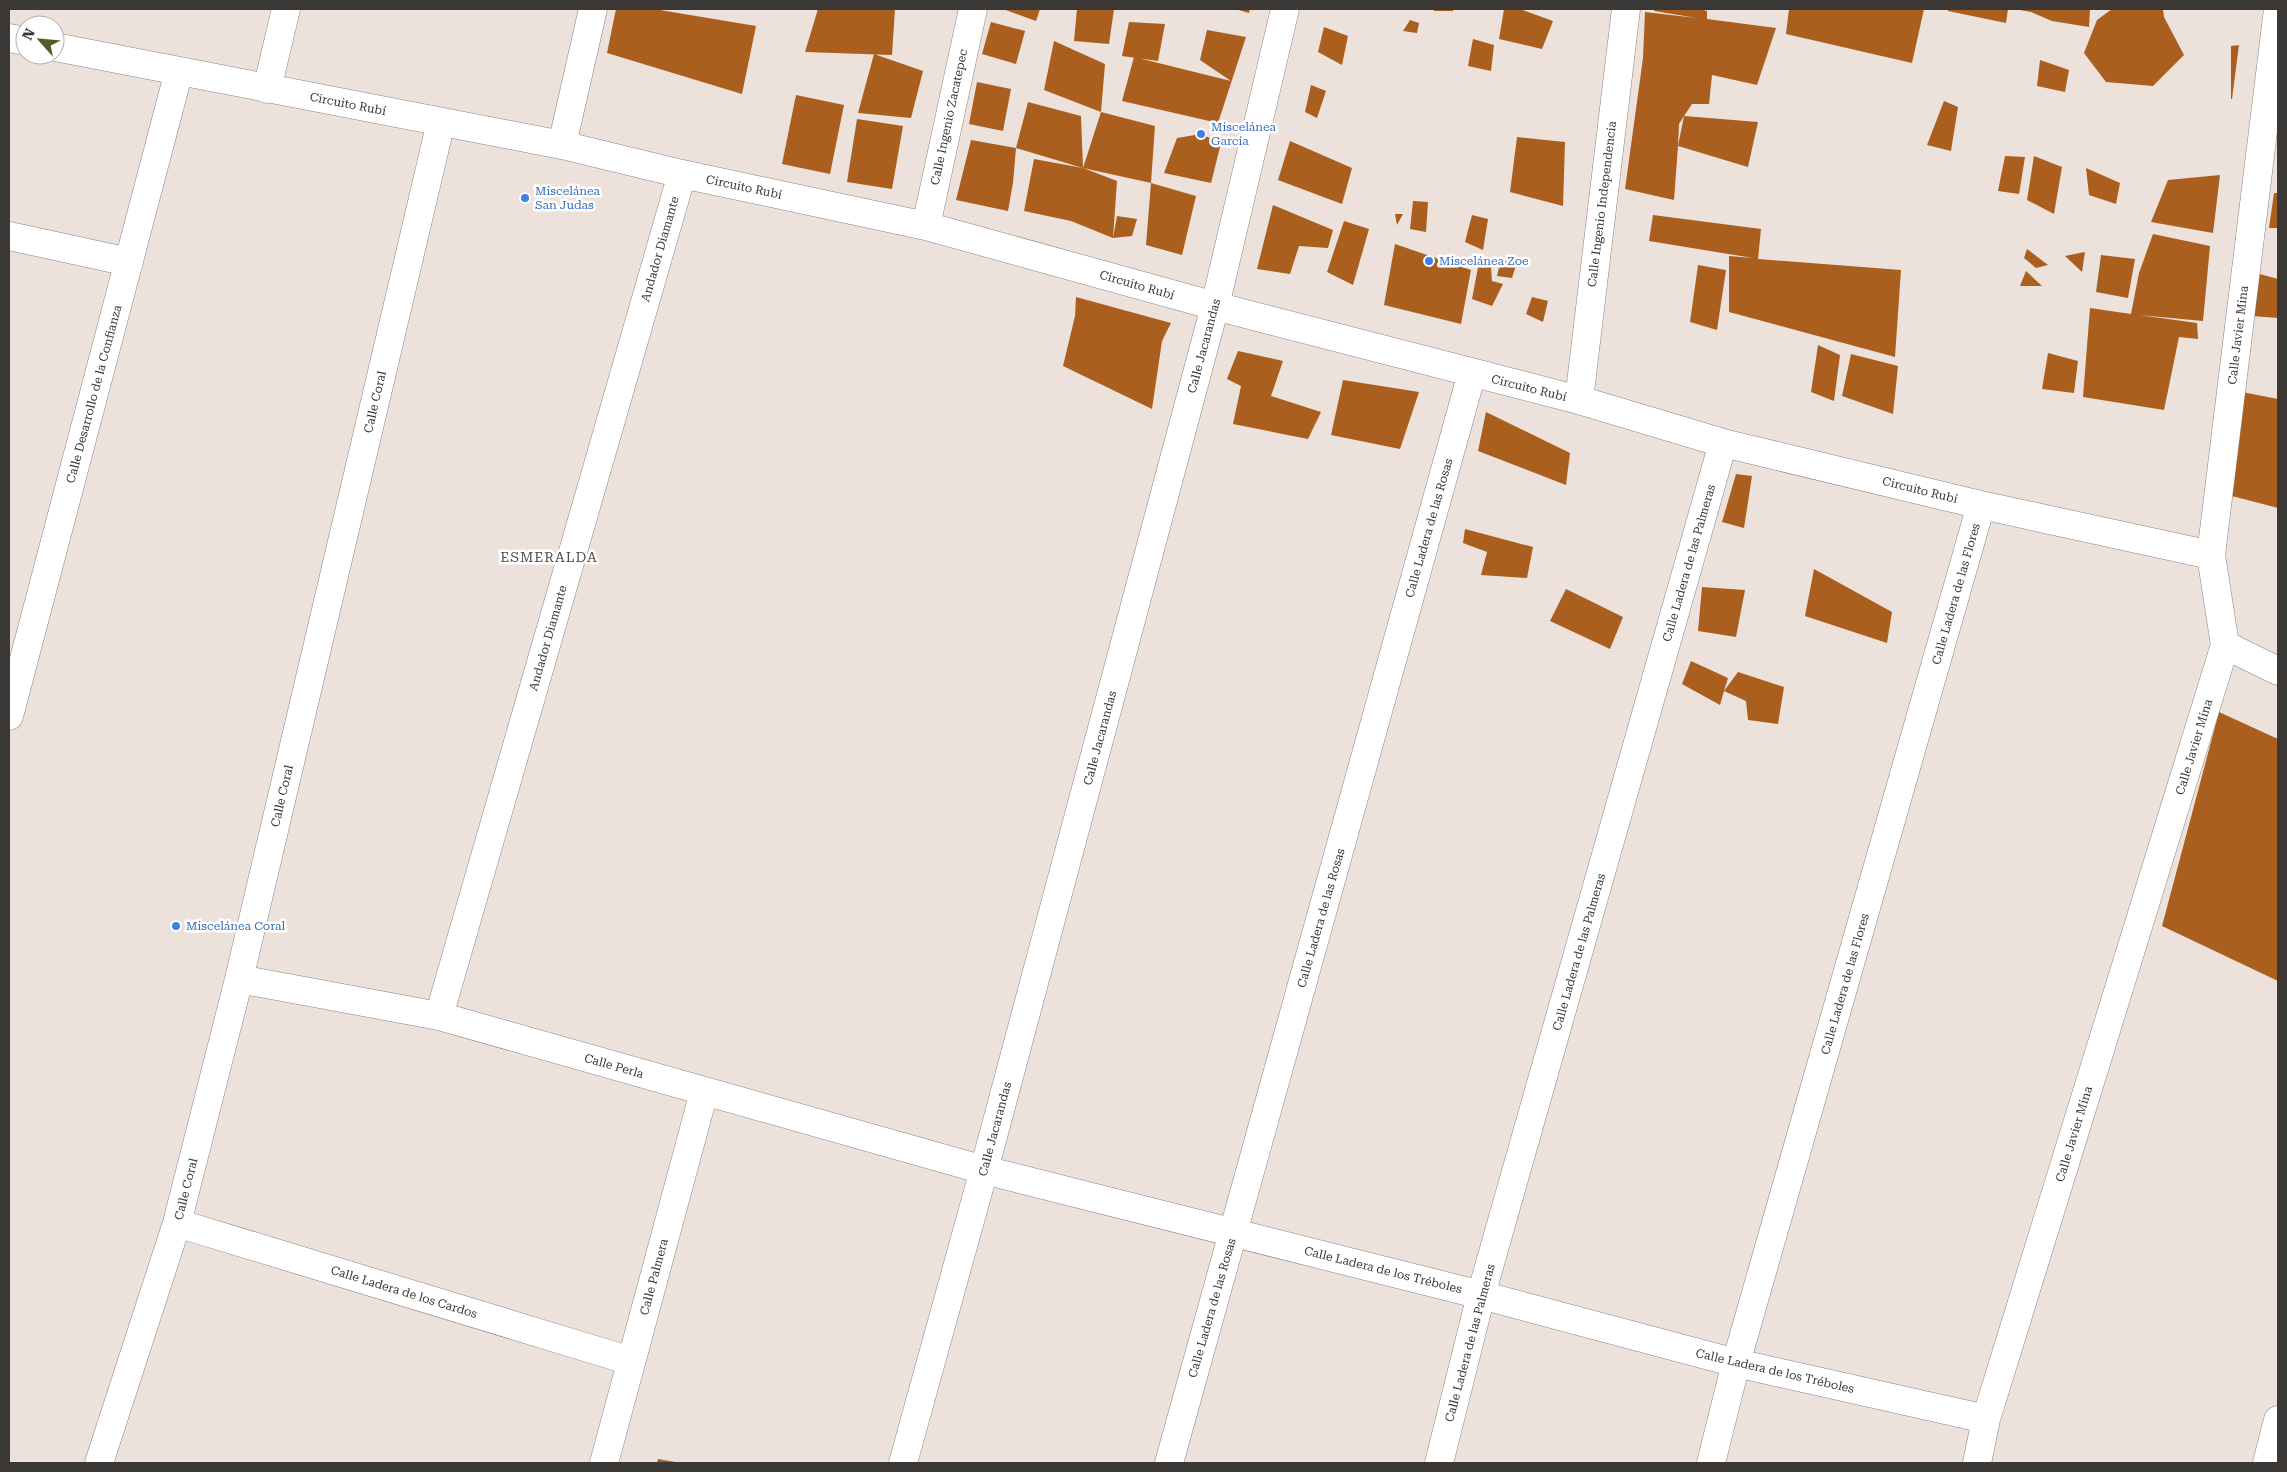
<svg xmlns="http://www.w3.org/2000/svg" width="2287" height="1472" font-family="'Roboto Serif',serif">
  <rect width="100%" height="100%" fill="#ece2db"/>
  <path fill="#aa5f1e" d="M616 9H654L756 26 742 94 607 53Z
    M818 9H895L892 55 805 52Z
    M1003 9H1040L1036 21Z
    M1077 9H1114L1109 44 1074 41Z
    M1235 9H1250L1249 13Z
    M1434 9H1453V11H1434Z
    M1504 9H1520L1553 21 1542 49 1499 39Z
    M1655 9H1700L1707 11V19L1776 28 1757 85 1712 75 1709 104H1692L1684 116 1679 124 1678 146 1684 116 1758 122 1748 167 1678 146 1674 200 1625 189 1643 58 1645 12 1697 18 1654 11Z
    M1789 9H1924L1912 63 1786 34Z
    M1948 9H2008L2006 23 1948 11Z
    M2014 9H2090L2089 27 2052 21 2031 12Z
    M2112 9H2163L2164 17 2184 55 2153 86 2106 82 2084 53 2097 20Z
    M1410 20 1419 23 1417 33 1403 31Z
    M991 22 1025 31 1016 64 982 54Z
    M1129 22 1165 24 1158 61 1122 56Z
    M1324 27 1348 36 1342 65 1318 52Z
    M1207 30 1246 37 1218 123 1122 101 1134 57 1231 81 1200 60Z
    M1473 39 1494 45 1491 71 1468 66Z
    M1054 41 1105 64 1101 112 1044 90Z
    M2239 45 2232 99H2231V46Z
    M874 54 923 71 911 118 858 113Z
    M2040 60 2069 70 2065 92 2037 86Z
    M977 82 1011 89 1003 131 969 124Z
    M1311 85 1326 91 1317 118 1305 112Z
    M796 95 844 105 830 174 782 164Z
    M1944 101 1958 107 1951 151 1927 145Z
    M1028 102 1081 116 1083 168 1101 112 1155 126 1151 183 1083 168 1117 181 1113 238 1117 216 1137 219 1132 236 1113 238 1071 221 1024 211 1034 159 1083 168 1016 148Z
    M857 119 903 126 892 189 847 182Z
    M1201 134 1221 143 1211 183 1164 173 1177 138Z
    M1517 137 1565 142 1563 206 1510 192Z
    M971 140 1016 148 1013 183 1008 211 956 200Z
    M1290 141 1352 168 1342 204 1278 180Z
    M2005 156 2025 157 2019 194 1998 191Z
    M2034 156 2062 167 2054 214 2027 200Z
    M2086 168 2120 183 2116 204 2089 195Z
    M2220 175 2213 233 2151 222 2168 180Z
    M1151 183 1196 196 1182 255 1146 245Z
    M2274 193H2278V228H2269Z
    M1413 201 1428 202 1426 232 1410 229Z
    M1273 205 1333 230 1328 248 1299 246 1290 274 1257 269Z
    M1395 214H1403L1397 225Z
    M1472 215 1488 219 1483 250 1465 242Z
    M1653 215 1761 229 1758 259 1901 270 1895 357 1729 312V256L1753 258 1649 241Z
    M1344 221 1369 229 1353 285 1327 272Z
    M2153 234 2210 246 2203 321 2139 315 2197 323 2198 339 2179 337 2164 410 2083 397 2090 308 2131 314 2139 273Z
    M1395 244 1471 270 1461 324 1384 305Z
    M2027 249 2048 265 2036 268 2024 258Z
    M2085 252 2082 272 2065 256Z
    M2101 255 2135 259 2128 298 2096 292Z
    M1501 259 1517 262 1512 278 1497 276Z
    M1479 262 1491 267 1492 281 1503 284 1492 306 1472 299Z
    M1698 265 1726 270 1717 330 1690 322Z
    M2026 271 2042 286H2020Z
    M2256 273 2278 279V318L2252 316Z
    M1076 297 1171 323 1162 341 1152 409 1063 366 1075 316Z
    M1532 297 1548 301 1543 322 1526 314Z
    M1818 345 1840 355 1834 401 1811 392Z
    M1238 351 1283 361 1271 396 1321 412 1308 439 1233 424 1241 386 1227 379Z
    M2048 353 2078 361 2074 393 2042 389Z
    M1851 354 1898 366 1893 414 1842 396Z
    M1343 380 1419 392 1400 449 1331 435Z
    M2242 392 2278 399V508L2228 495Z
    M1486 412 1570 453 1566 485 1478 451Z
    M1736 474 1752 476 1744 528 1722 522Z
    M1465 529 1533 547 1527 578 1481 575 1487 552 1463 543Z
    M1814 569 1892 612 1887 643 1805 616Z
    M1702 587 1745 590 1736 637 1698 631Z
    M1566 589 1623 617 1610 649 1550 621Z
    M1691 661 1728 678 1724 691 1738 672 1784 687 1778 724 1748 720 1746 701 1724 691 1720 705 1682 684Z
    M2219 712 2278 739V981L2162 926Z
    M658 1459 675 1462V1463H657Z"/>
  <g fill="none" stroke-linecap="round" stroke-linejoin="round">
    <g stroke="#8c837d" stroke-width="29">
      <path id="street" d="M9 38 25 41
        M55 47 562 145 682 174 926 226 1215 306 1579 400 1723 443 1981 505 2211 555
        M267 89 286 9
        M562 145 593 9
        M926 226 973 9
        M9 236 129 262
        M1579 400 1626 9
        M2225 645 2278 671
        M9 716 179 71
        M239 979 439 1016 984 1170 1481 1295 1736 1363 1986 1419
        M439 1016 682 174
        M177 1223 631 1361
        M99 1463 177 1223 239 979 441 122
        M604 1463 704 1092
        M903 1463 984 1170 1215 306 1285 9
        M1169 1463 1472 373
        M1439 1463 1481 1295 1723 443
        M1711 1463 1736 1363 1981 505
        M1977 1463 1986 1419 2225 645 2211 555 2278 9
        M2267 1463 2278 1420"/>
    </g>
    <use href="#street" stroke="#fff" stroke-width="28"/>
  </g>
  <g fill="#3f7fe0" stroke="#fff" stroke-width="2">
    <circle cx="1201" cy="134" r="5"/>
    <circle cx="525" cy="198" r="5"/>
    <circle cx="1429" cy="261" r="5"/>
    <circle cx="176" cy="926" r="5"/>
  </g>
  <g text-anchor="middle" stroke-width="5" stroke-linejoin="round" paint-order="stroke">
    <g font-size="12" fill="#3b3734" stroke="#fff">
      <text transform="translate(348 104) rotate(11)" y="4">Circuito Rubí</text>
      <text transform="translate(949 117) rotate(-78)" y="4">Calle Ingenio Zacatepec</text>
      <text transform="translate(744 187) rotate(12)" y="4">Circuito Rubí</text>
      <text transform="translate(1602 204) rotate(-83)" y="4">Calle Ingenio Independencia</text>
      <text transform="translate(660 249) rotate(-74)" y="4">Andador Diamante</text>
      <text transform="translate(1137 285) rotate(16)" y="4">Circuito Rubí</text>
      <text transform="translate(2238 335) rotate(-83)" y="4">Calle Javier Mina</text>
      <text transform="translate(1204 346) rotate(-75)" y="4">Calle Jacarandas</text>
      <text transform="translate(1529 388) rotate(14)" y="4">Circuito Rubí</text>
      <text transform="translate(94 394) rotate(-75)" y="4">Calle Desarrollo de la Confianza</text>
      <text transform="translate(375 402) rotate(-77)" y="4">Calle Coral</text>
      <text transform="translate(1920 490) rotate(14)" y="4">Circuito Rubí</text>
      <text transform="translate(1429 528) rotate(-74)" y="4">Calle Ladera de las Rosas</text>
      <text transform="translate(1689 563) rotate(-74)" y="4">Calle Ladera de las Palmeras</text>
      <text transform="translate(1956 594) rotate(-74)" y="4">Calle Ladera de las Flores</text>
      <text transform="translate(548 638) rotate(-74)" y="4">Andador Diamante</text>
      <text transform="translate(1100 738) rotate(-75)" y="4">Calle Jacarandas</text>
      <text transform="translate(2194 747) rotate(-73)" y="4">Calle Javier Mina</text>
      <text transform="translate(282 796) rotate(-77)" y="4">Calle Coral</text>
      <text transform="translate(1321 918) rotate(-74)" y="4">Calle Ladera de las Rosas</text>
      <text transform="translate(1579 952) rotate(-74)" y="4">Calle Ladera de las Palmeras</text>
      <text transform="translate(1845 984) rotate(-74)" y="4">Calle Ladera de las Flores</text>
      <text transform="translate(614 1066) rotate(16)" y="4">Calle Perla</text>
      <text transform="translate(995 1129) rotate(-75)" y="4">Calle Jacarandas</text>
      <text transform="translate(2074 1134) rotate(-73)" y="4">Calle Javier Mina</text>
      <text transform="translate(186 1189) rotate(-76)" y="4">Calle Coral</text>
      <text transform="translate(1383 1270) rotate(14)" y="4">Calle Ladera de los Tréboles</text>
      <text transform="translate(654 1277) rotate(-75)" y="4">Calle Palmera</text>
      <text transform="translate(404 1292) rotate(17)" y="4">Calle Ladera de los Cardos</text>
      <text transform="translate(1212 1308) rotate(-74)" y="4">Calle Ladera de las Rosas</text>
      <text transform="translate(1470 1343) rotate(-75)" y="4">Calle Ladera de las Palmeras</text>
      <text transform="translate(1775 1371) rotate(13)" y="4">Calle Ladera de los Tréboles</text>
    </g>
    <g font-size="12" fill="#366cbe" stroke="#fff" text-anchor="start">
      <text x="1211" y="131">Miscelánea<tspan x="1211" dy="14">García</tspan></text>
      <text x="535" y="195">Miscelánea<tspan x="535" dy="14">San Judas</tspan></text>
      <text x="1439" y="265">Miscelánea Zoe</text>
      <text x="186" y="930">Miscelánea Coral</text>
    </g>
    <g font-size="14" letter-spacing="1" fill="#564e48" stroke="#fff">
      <text x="549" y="562">ESMERALDA</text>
    </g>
  </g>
  <rect width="2287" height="1472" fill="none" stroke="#3b3734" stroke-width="20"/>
  <g transform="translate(40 40) rotate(297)"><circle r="24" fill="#ffffff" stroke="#b1afae"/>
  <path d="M0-4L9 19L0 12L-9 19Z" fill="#5a5926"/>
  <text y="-8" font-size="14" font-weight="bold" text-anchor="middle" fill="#3b3734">N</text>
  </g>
</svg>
